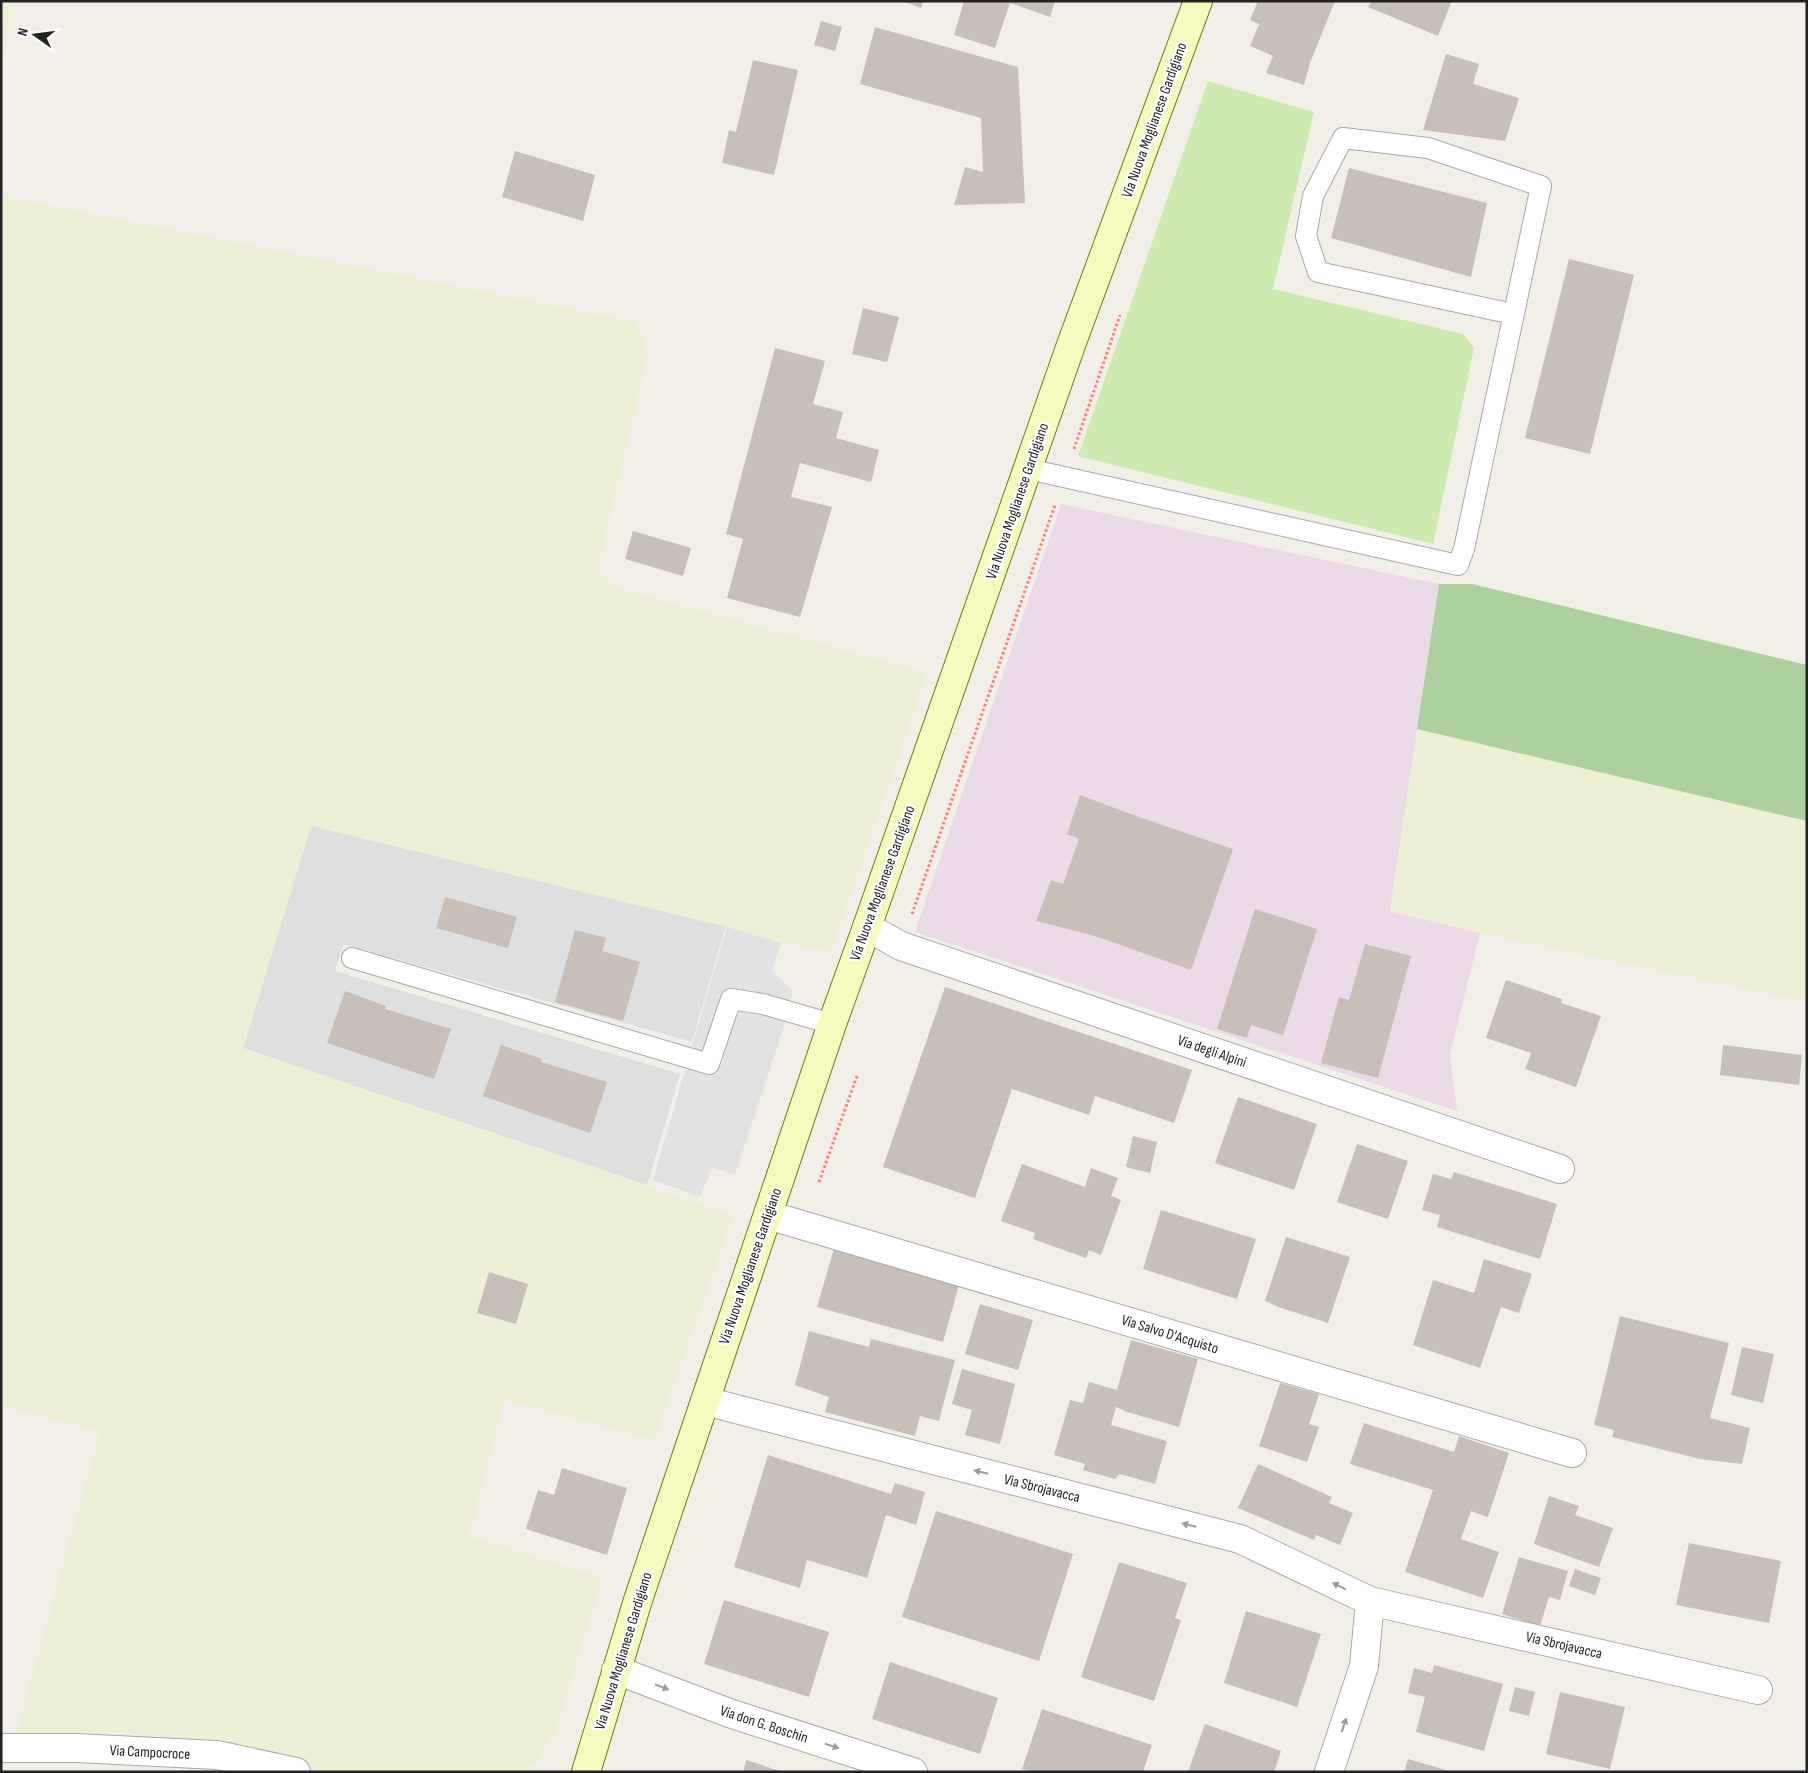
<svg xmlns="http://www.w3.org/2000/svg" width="1808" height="1773" font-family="'Sofia Sans Condensed',sans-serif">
  <rect width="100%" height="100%" fill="#f2efe9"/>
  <path fill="#e0dfdf" d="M311 825 726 925 692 1042 343 944 335 971 680 1074 647 1185 243 1048Z"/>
  <path fill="#ebdbe8" d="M1061 504 1439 584 1390 911 1480 933 1450 1055 1457 1111 915 932Z"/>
  <path fill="#eef0d5" d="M1 1H11L1 78Z
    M1 196 636 322 648 354 597 571 617 588 927 673 831 952 781 943 727 927 311 826 243 1048 733 1215 655 1440 504 1400 469 1536 602 1578 556 1730 539 1759 523 1772H400L385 1768 374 1772H327L208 1744 118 1732 16 1733 100 1432 1 1405Z
    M1417 729 1807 821V1002L1480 933 1390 911Z"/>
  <path fill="#cdebb0" d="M1208 81 1314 112 1273 289 1463 334 1474 348 1433 544 1078 456Z"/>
  <path fill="#add19e" d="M1439 584H1472L1807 665V821L1417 729Z"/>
  <path fill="#e2e2e2" d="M727 927 781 943 772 970 793 991 781 1036 735 1175 712 1167 700 1197 653 1180Z"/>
  <path fill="#c7bfb8" d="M902 1H924L921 8Z
    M964 1H1055L1050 17 1010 3 995 48 954 35Z
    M1258 1H1335L1310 63 1304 85 1266 73 1273 56 1250 46 1259 24 1250 20Z
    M1371 1H1452L1438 36 1368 7Z
    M821 21 842 27 835 51 814 45Z
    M875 27 1018 67 1025 203 954 205 965 167 983 172 981 118 860 84Z
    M1446 54 1479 64 1473 84 1519 98 1505 141 1423 130Z
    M753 60 798 70 774 175 722 163 729 130 736 132Z
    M515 151 595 175 583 221 502 197Z
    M1349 168 1487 203 1471 277 1331 238Z
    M1569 259 1634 275 1590 454 1525 438Z
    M863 308 899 317 887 362 852 354Z
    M775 348 825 361 813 404 843 412 836 438 879 450 871 482 800 463 791 497 832 507 800 617 727 598 743 539 726 534Z
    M633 531 691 548 683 576 625 559Z
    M1080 795 1136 816 1233 849 1191 970 1095 936 1036 921 1051 880 1063 884 1079 839 1067 834Z
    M445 897 517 917 508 948 436 928Z
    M1255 909 1317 929 1283 1035 1251 1025 1247 1038 1217 1029Z
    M575 930 606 938 602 951 640 962 623 1021 555 1002Z
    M1365 944 1411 956 1378 1078 1321 1063 1339 997 1349 1000Z
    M1506 980 1562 999 1561 1003 1601 1016 1576 1087 1525 1069 1531 1053 1486 1038Z
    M945 987 1192 1070 1174 1123 1095 1096 1089 1115 1012 1089 975 1198 883 1167Z
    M345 991 386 1006 385 1009 451 1029 434 1079 327 1043Z
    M501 1045 542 1059 541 1062 607 1082 590 1133 483 1096Z
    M1723 1045 1802 1055 1799 1085 1720 1075Z
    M1238 1097 1317 1124 1294 1190 1215 1163Z
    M1133 1136 1157 1142 1150 1173 1126 1167Z
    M1357 1144 1408 1161 1388 1219 1337 1202Z
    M1022 1164 1085 1187 1091 1168 1118 1178 1111 1196 1121 1200 1101 1255 1089 1250 1086 1258 1033 1239 1035 1233 1001 1221Z
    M1454 1172 1557 1204 1540 1259 1437 1227 1440 1215 1422 1210 1433 1174 1451 1179Z
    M1161 1210 1256 1239 1237 1299 1143 1269Z
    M1286 1237 1350 1257 1328 1323 1281 1308 1265 1301Z
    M835 1245 960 1281 943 1342 817 1307Z
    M1484 1259 1532 1274 1519 1313 1501 1307 1480 1368 1413 1345 1433 1280 1474 1293Z
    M489 1272 528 1284 516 1324 477 1313Z
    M980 1304 1033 1320 1018 1370 965 1354Z
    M1620 1316 1729 1343 1710 1418 1750 1428 1742 1464 1700 1459 1612 1437 1614 1430 1594 1425Z
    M809 1331 869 1347 871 1339 955 1360 939 1421 920 1416 915 1436 825 1412 829 1397 795 1385Z
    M1131 1340 1198 1359 1179 1427 1127 1412 1116 1407 1111 1425 1167 1441 1155 1484 1120 1474 1115 1479 1083 1470 1085 1464 1054 1455 1070 1400 1083 1403 1089 1382 1117 1390Z
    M1742 1347 1774 1354 1763 1403 1731 1395Z
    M962 1369 1015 1384 1000 1444 965 1435 972 1410 952 1404Z
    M1280 1383 1319 1394 1309 1424 1319 1427 1307 1462 1259 1446Z
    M1364 1423 1454 1452 1459 1436 1509 1453 1488 1517 1471 1511 1461 1539 1499 1552 1483 1598 1405 1572 1433 1490 1350 1464Z
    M768 1455 891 1494 895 1483 925 1492 916 1525 886 1515 867 1578 807 1560 800 1588 734 1567Z
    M1258 1464 1332 1497 1329 1503 1353 1513 1340 1545 1316 1535 1314 1540 1238 1508Z
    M562 1468 627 1488 607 1555 526 1529 538 1490 554 1495Z
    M1549 1496 1579 1506 1575 1515 1613 1528 1599 1567 1534 1544Z
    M936 1511 1073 1554 1039 1661 902 1617Z
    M1689 1543 1781 1561 1769 1623 1676 1605Z
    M1519 1557 1568 1571 1560 1600 1549 1597 1540 1626 1502 1614Z
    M1119 1562 1187 1583 1175 1618 1181 1620 1154 1701 1081 1677Z
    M1575 1569 1601 1578 1595 1595 1569 1586Z
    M724 1600 829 1632 809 1697 704 1664Z
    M1246 1611 1321 1634 1297 1707 1224 1683Z
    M890 1662 998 1698 980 1754 872 1719Z
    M1434 1665 1503 1684 1484 1751 1416 1732 1425 1697 1408 1693 1414 1668 1432 1673Z
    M1515 1687 1535 1692 1529 1716 1509 1711Z
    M1560 1692 1625 1707 1610 1769 1546 1754Z
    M1042 1709 1152 1745 1143 1772H1032L1022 1769Z
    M1205 1724 1281 1751 1274 1772H1188Z
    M1408 1759 1449 1771V1772H1404Z
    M746 1760 780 1771V1772H743Z"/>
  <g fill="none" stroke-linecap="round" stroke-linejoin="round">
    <g stroke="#a9a9a9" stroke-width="22">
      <path id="service" d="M1028 469 1458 565 1464 549 1541 186 1428 148 1343 138 1313 196 1306 236 1318 272 1513 314
        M352 958 709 1064 731 999 763 1004 832 1024"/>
    </g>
    <g stroke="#a9a9a9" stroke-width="30">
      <path id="minor" d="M867 927 901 946 1560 1169
        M768 1215 1572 1453
        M705 1401 1240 1539 1370 1601 1364 1666 1329 1772
        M1370 1601 1758 1690
        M616 1670 732 1714 913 1772
        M1 1748H76L217 1755 296 1772"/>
    </g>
    <g stroke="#707d05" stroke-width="30">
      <path id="secondary" d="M586 1772 638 1600 832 1024 867 927 1071 345 1198 1"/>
    </g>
    <path stroke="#fa8072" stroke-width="3" stroke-dasharray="2.5 2.5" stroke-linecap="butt" d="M1074 449 1120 315
      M912 914 1055 505
      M819 1182 857 1076"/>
    <use href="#service" stroke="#fff" stroke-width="20"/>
    <use href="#minor" stroke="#fff" stroke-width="28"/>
    <use href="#secondary" stroke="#f7fabf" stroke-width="28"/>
  </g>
  <defs><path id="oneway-solid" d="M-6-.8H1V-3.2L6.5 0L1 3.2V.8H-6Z" transform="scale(1.25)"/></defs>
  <g fill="#9c9c9c">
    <use href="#oneway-solid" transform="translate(981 1472) rotate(-166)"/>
    <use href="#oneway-solid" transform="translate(1189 1525) rotate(-166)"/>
    <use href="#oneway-solid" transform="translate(1339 1586) rotate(-154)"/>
    <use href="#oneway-solid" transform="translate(662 1687) rotate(21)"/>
    <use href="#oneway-solid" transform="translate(1344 1725) rotate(-72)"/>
    <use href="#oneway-solid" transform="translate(832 1746) rotate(18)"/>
  </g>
  <g text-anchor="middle" stroke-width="4.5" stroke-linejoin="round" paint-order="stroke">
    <g font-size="15" fill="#222" stroke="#fff">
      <text transform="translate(1154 120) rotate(-70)" y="5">Via Nuova Moglianese Gardigiano</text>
      <text transform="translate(1017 501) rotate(-71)" y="5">Via Nuova Moglianese Gardigiano</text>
      <text transform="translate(882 883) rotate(-70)" y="5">Via Nuova Moglianese Gardigiano</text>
      <text transform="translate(1212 1051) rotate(19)" y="5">Via degli Alpini</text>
      <text transform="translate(750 1266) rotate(-71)" y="5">Via Nuova Moglianese Gardigiano</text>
      <text transform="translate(1170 1334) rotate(17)" y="5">Via Salvo D'Acquisto</text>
      <text transform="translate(1042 1488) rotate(14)" y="5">Via Sbrojavacca</text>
      <text transform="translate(1564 1645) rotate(13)" y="5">Via Sbrojavacca</text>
      <text transform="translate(623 1651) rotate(-73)" y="5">Via Nuova Moglianese Gardigiano</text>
      <text transform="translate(764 1724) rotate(18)" y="5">Via don G. Boschin</text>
      <text transform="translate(150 1752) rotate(3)" y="5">Via Campocroce</text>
    </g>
  </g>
  <rect width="1808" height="1773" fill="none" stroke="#222222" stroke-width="5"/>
  <g transform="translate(35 35) rotate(284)" stroke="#ffffff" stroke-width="4" paint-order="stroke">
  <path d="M0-4L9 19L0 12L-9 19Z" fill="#222222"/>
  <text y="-8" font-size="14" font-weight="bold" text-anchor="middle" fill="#222222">N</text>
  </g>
</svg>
